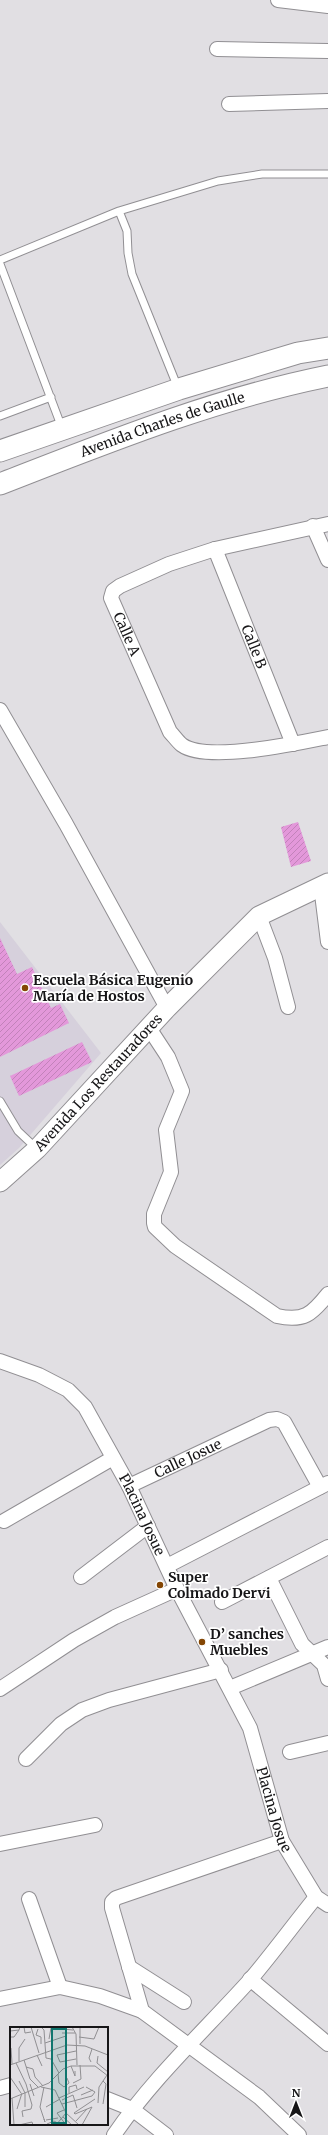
<svg xmlns="http://www.w3.org/2000/svg" width="328" height="2135" font-family="Merriweather,serif">
  <defs>
    <pattern id="building-hatch" width="6" height="6" patternUnits="userSpaceOnUse"><rect width="6" height="6" fill="#e398da"/><path d="M-1 1l2-2M0 6l6-6M5 7l2-2" fill="none" stroke="#c282ba"/></pattern>
  </defs>
  <rect width="100%" height="100%" fill="#e1dfe3"/>
  <path fill="#d6d0dc" d="M0 922 101 1053 19 1148 0 1165Z"/>
  <path fill="url(#building-hatch)" d="M298 822 311 861 291 867 281 827Z
    M0 938 17 974 32 967 51 1008 60 1004 69 1023 0 1057Z
    M82 1042 92 1062 19 1096 10 1076Z"/>
  <g fill="none" stroke-linecap="round" stroke-linejoin="round">
    <g stroke="#918f93" stroke-width="9">
      <path id="lane" d="M119 211 127 231 128 253 132 274 178 388
        M0 260 119 211 218 181 262 174H328
        M0 264 62 428
        M0 416 51 397
        M0 1101 18 1131 37 1149"/>
    </g>
    <g stroke="#918f93" stroke-width="16">
      <g id="street">
        <path d="M278 0 328 6"/>
        <path d="M217 49 328 51"/>
        <path d="M229 104 328 101"/>
        <path id="s1" d="M328 524 215 549 169 564 120 586 113 591 111 598 170 732C174 736 178 742 182 745 207 763 298 743 328 737"/>
        <path d="M313 526 328 560"/>
        <path id="s2" d="M215 549 293 744"/>
        <path d="M0 710 66 824 167 1008"/>
        <path d="M321 886 328 942"/>
        <path d="M259 916 275 958 288 1007"/>
        <path d="M149 1028 168 1057 182 1091 166 1130 171 1172 154 1214V1223L155 1227 175 1246 277 1316C304 1322 312 1314 328 1294"/>
        <path id="s3" d="M0 1361 39 1375 68 1390 85 1407 129 1486 177 1589 250 1728 282 1841 316 1897 328 1905"/>
        <path id="s4" d="M129 1486 269 1420 277 1419 284 1422 320 1487"/>
        <path d="M4 1521 113 1458"/>
        <path d="M167 1566 328 1483"/>
        <path d="M81 1577 148 1526"/>
        <path d="M269 1578 302 1644 324 1665 328 1679"/>
        <path d="M222 1602 328 1547"/>
        <path d="M230 1688 328 1647"/>
        <path d="M0 1689 74 1640 115 1617 177 1589"/>
        <path d="M290 1752 328 1743"/>
        <path d="M26 1759 61 1724 82 1710 109 1700 221 1670"/>
        <path d="M282 1841 116 1898 112 1902V1908L142 2011 259 2097 299 2135"/>
        <path d="M0 1844 95 1825"/>
        <path d="M29 1899 60 1987"/>
        <path d="M129 1967 184 2002"/>
        <path d="M250 1979 328 2044"/>
        <path d="M0 1999 60 1987 100 1996 142 2011"/>
        <path d="M0 2088 11 2085"/>
        <path d="M107 2099 132 2109 166 2135"/>
        <path d="M114 2135C153 2078 204 2031 250 1980 273 1953 294 1924 316 1897"/>
      </g>
    </g>
    <g stroke="#918f93" stroke-width="21">
      <g id="secondary">
        <path id="s5" d="M0 1182 37 1149 167 1008 259 916 328 883"/>
      </g>
    </g>
    <g stroke="#918f93" stroke-width="23">
      <g id="primary">
        <path d="M0 451 179 389 298 353 328 348"/>
        <path id="s6" d="M0 484C108 442 214 399 328 376"/>
      </g>
    </g>
    <use href="#lane" stroke="#fff" stroke-width="7"/>
    <use href="#street" stroke="#fff" stroke-width="14"/>
    <use href="#secondary" stroke="#fff" stroke-width="19"/>
    <use href="#primary" stroke="#fff" stroke-width="21"/>
  </g>
  <g fill="#844604" stroke="#fff" stroke-width="1.5">
    <circle cx="25" cy="988" r="4"/>
    <circle cx="160" cy="1585" r="4"/>
    <circle cx="202" cy="1642" r="4"/>
  </g>
  <g text-anchor="middle" stroke-width="3.5" stroke-linejoin="round" paint-order="stroke">
    <g font-size="14" fill="#171618" stroke="#fff">
      <text dy="5" stroke="none"><textPath href="#s6" startOffset="173">Avenida Charles de Gaulle</textPath></text>
      <text dy="5" stroke="none"><textPath href="#s1" startOffset="273">Calle A</textPath></text>
      <text dy="5" stroke="none"><textPath href="#s2" startOffset="105">Calle B</textPath></text>
      <text dy="5" stroke="none"><textPath href="#s5" startOffset="140">Avenida Los Restauradores</textPath></text>
      <text dy="5" stroke="none"><textPath href="#s4" startOffset="65">Calle Josue</textPath></text>
      <text dy="5" stroke="none"><textPath href="#s3" startOffset="220">Placina Josue</textPath></text>
      <text dy="5" stroke="none"><textPath href="#s3" startOffset="544">Placina Josue</textPath></text>
    </g>
    <g font-size="14" font-weight="bold" fill="#171618" stroke="#fff" text-anchor="start">
      <text x="33" y="985">Escuela Básica Eugenio<tspan x="33" dy="16">María de Hostos</tspan></text>
      <text x="168" y="1582">Super<tspan x="168" dy="16">Colmado Dervi</tspan></text>
      <text x="210" y="1639">D’ sanches<tspan x="210" dy="16">Muebles</tspan></text>
    </g>
  </g>
  <g transform="translate(10 2027)">
    <rect width="98" height="98" fill="#e1dfe3"/>
    <path fill="none" stroke="#908f92" stroke-width="1" d="M14 0 15 6 21 5M21 0 29 26M31 0 34 3 36 31 41 32 49 46M62 0 66 7 67 38M28 2 26 8 31 10V17M0 4 9 3 10 0M52 6H65M0 10H4L9 3M69 10 84 12 89 0M39 12 41 1 63 3M35 16 56 9M70 17V0M1 21 2 37M66 24 47 28 50 35 66 32M27 28 32 39M88 29 87 36 98 45M14 33 20 52 28 60M9 34V21L15 12M81 35 79 31 82 22M6 36 16 57 22 78 21 82 12 84 13 90M0 38 57 18 75 19 98 28M61 39 65 49V44M16 40 23 42 25 50 33 59M48 47 49 56 54 60 59 56 57 51M0 50 11 66M9 54 15 66V80M93 54 96 57 93 77M63 56 71 52 70 38M20 57 24 69M31 60 45 63 56 86 69 98M34 60 30 80 35 95 34 92M59 66V60L66 58 67 62M71 68 83 63M2 71 4 98M49 71 74 60M0 72 39 56 53 42 61 39H85L98 49M52 73 63 68 67 81M88 76 89 60 97 48M52 77 82 69 85 65 76 60M36 80 50 72M7 82 12 66M54 83 47 86 56 98M64 86 65 87 82 80 72 98M64 86 85 72M53 90 62 98M36 93 48 91M66 94 77 82M37 97 44 94 51 98M9 98 22 95 23 98M46 98 56 86"/>
    <path fill="#0f766e" fill-opacity="0.15" stroke="#0f766e" stroke-width="2" d="M42 2H56V96H42Z"/>
    <rect width="98" height="98" fill="none" stroke="#171618" stroke-width="2"/>
  </g>
  <g transform="translate(296 2103)" stroke="#ffffff" stroke-width="3" paint-order="stroke">
  <path d="M0-3L7 15L0 10L-7 15Z" fill="#171618"/>
  <text y="-6" font-size="11" font-weight="bold" text-anchor="middle" fill="#171618">N</text>
  </g>
</svg>
